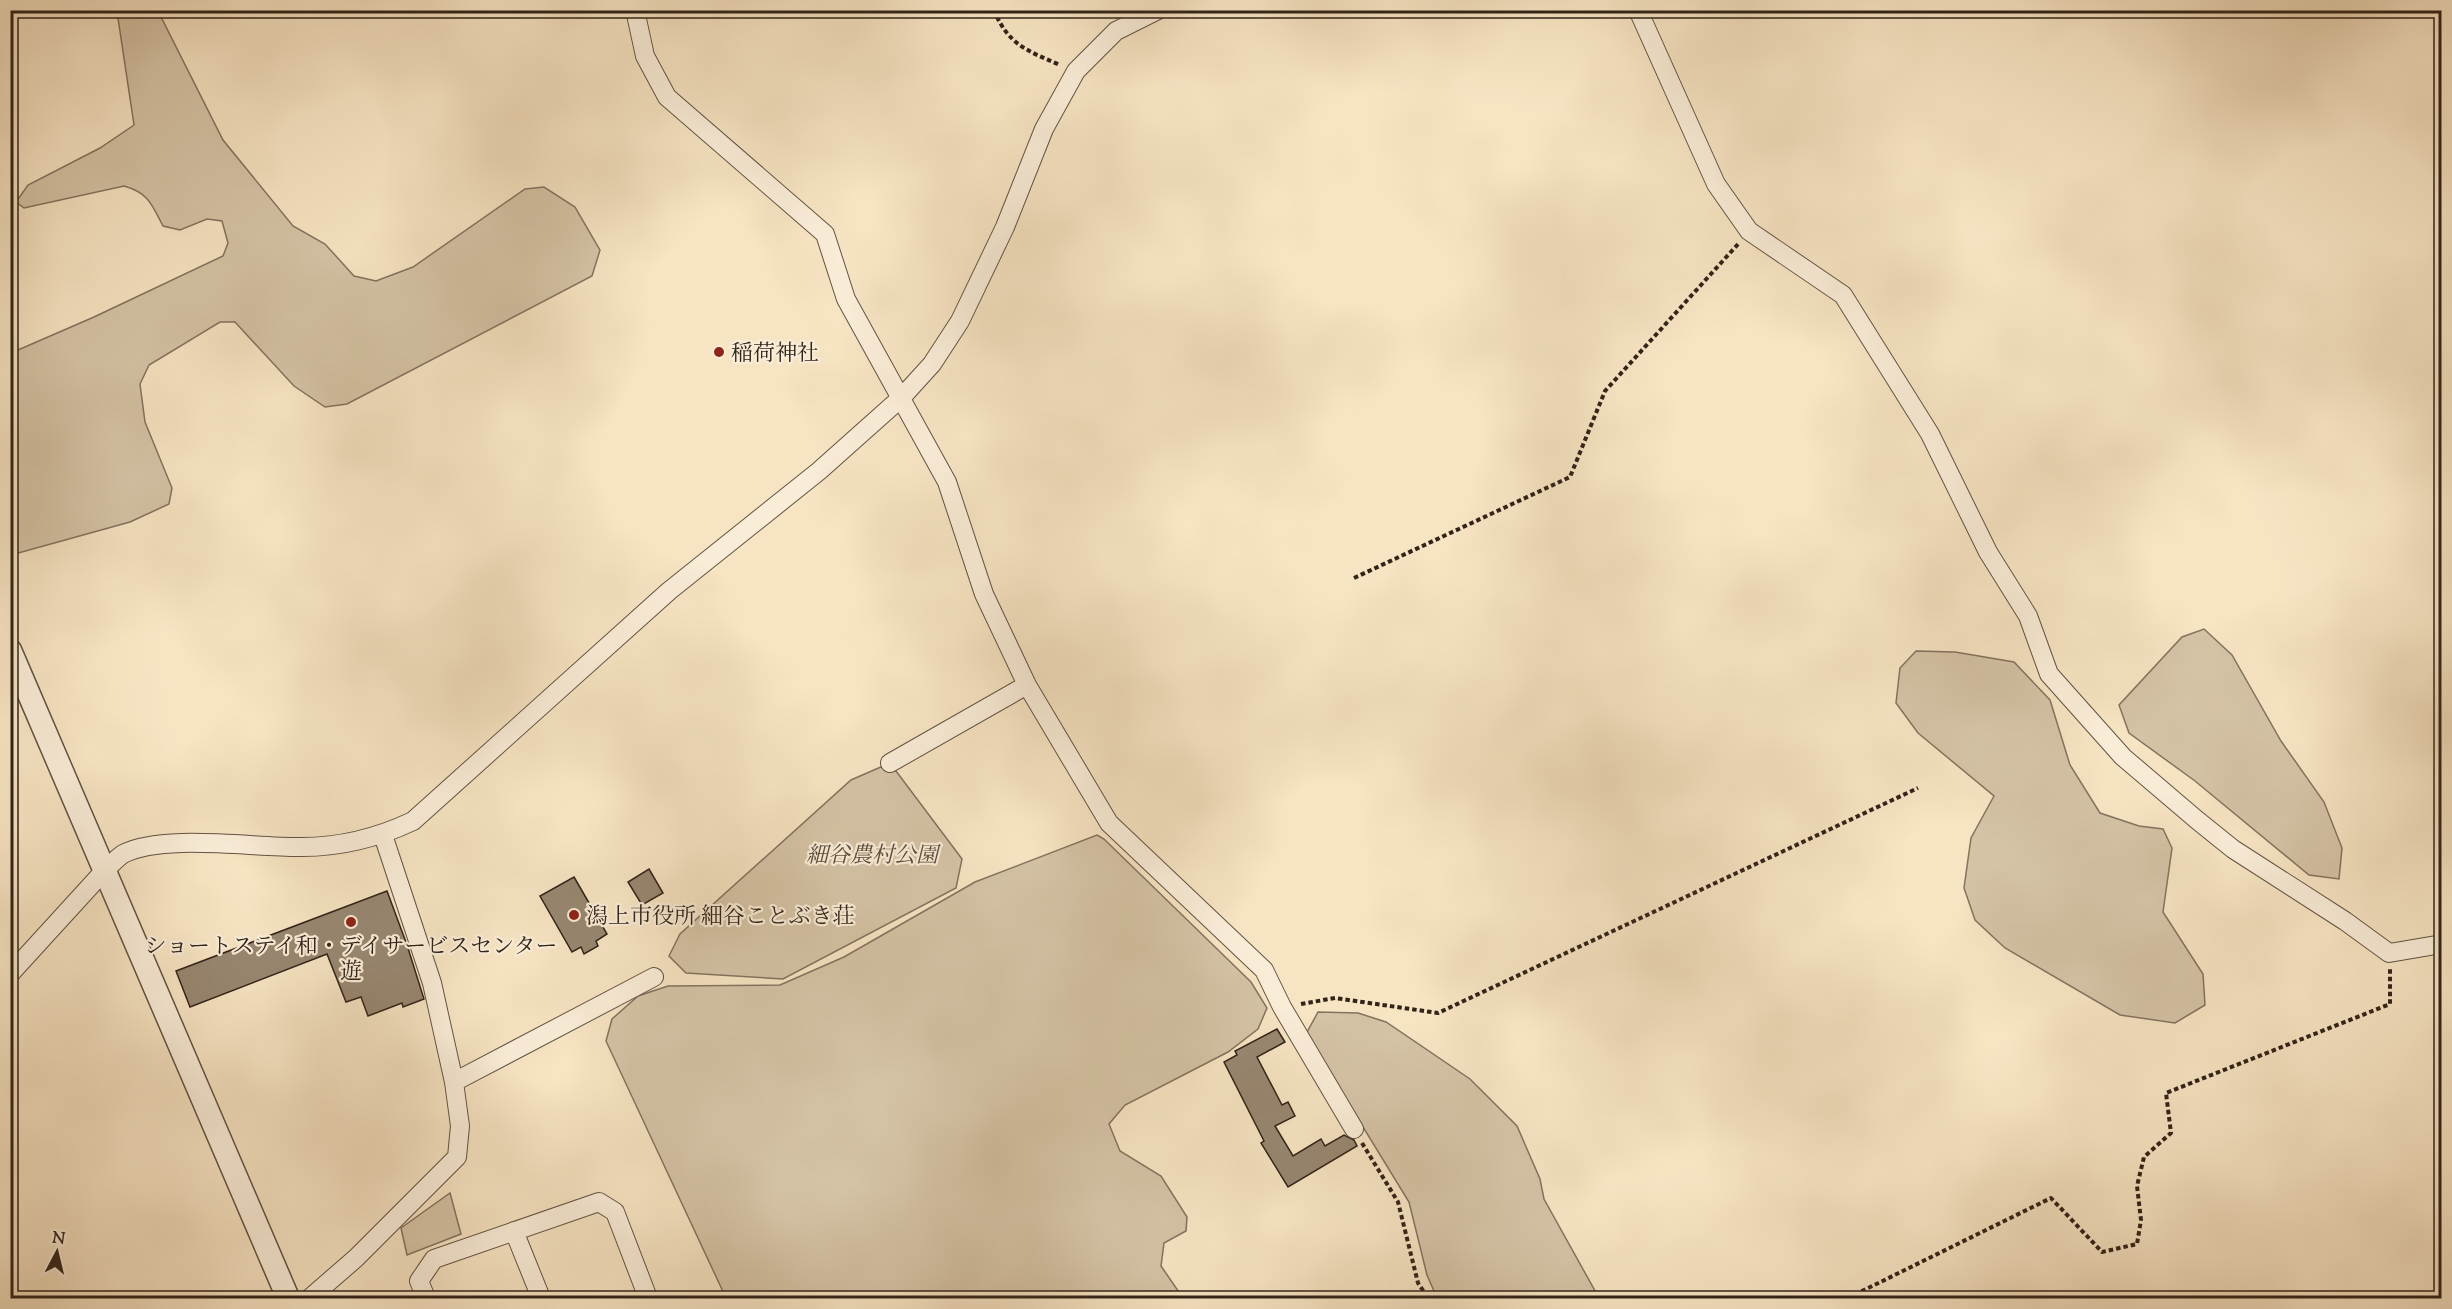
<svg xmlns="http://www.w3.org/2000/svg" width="2452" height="1309" font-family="'Sorts Mill Goudy','Noto Serif JP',serif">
  <rect width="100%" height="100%" fill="#f7e4c3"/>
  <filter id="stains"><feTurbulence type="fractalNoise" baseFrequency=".00333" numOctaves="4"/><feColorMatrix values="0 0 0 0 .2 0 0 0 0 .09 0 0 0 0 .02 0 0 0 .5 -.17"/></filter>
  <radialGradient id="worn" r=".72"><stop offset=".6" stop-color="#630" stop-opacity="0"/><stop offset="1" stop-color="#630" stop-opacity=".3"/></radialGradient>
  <path fill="#d5c3a6" stroke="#83735f" stroke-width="1.5" d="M119 11H158L223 140 293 226 325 244 354 276 376 281 413 267 525 189 544 187 575 207 600 250 592 276 347 404 325 407 294 386 235 322H220L149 365 140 384 145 422 172 488 169 504 130 522 11 555V353L94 317 223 256 228 243 222 221 207 219 180 230 163 226C152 205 149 193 124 186L24 208 16 202 28 185 100 148 134 125 118 18Z
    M2204 629 2232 655 2281 741 2324 802 2342 848 2339 879 2309 875 2195 781 2129 733 2119 705 2182 637Z
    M1916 651 1955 652 2014 662 2050 700 2070 765 2100 813 2139 826 2163 829 2172 848 2163 912 2203 974 2205 1005 2175 1023 2120 1015 2005 948 1975 920 1964 888 1971 838 1994 796 1918 733 1896 703 1900 668Z
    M890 763 962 859 956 888 783 979 686 973 669 956 680 934 851 780Z
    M1097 835 1104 839 1251 982 1267 1008 1258 1029 1228 1052 1125 1105 1109 1124 1120 1151 1161 1176 1187 1217 1186 1231 1164 1243 1161 1266 1183 1298H726L606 1041 612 1019 638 996 668 986 780 985 844 957 975 882Z
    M1318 1012 1358 1013 1386 1022 1470 1079 1517 1126 1540 1179 1544 1199 1599 1298H1437L1427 1275 1409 1202 1306 1034Z
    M450 1193 461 1234 407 1255 401 1228Z"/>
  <path fill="#988771" stroke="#312318" stroke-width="1.5" d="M649 869 663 893 642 905 628 882Z
    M574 877 607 934 596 941 598 946 584 954 581 947 572 952 540 896Z
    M387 891 407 945 424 999 403 1007 402 1003 368 1016 361 997 346 1002 327 954 190 1007 176 971Z
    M1277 1029 1285 1042 1257 1057 1282 1105 1288 1102 1295 1116 1275 1126 1293 1156 1321 1139 1325 1146 1344 1135 1354 1140 1357 1146 1288 1187 1261 1143 1264 1141 1224 1062 1237 1055 1235 1051Z"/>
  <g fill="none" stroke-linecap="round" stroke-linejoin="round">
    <g stroke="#625343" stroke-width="20">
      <path id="minor" d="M635 10 645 56 667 97 825 234 846 299 947 482 984 594 1027 685 1109 823 1264 970 1282 1007 1354 1129
        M1638 10 1716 184 1749 231 1843 295 1930 434 1988 552 2028 616 2049 674 2123 757 2197 820 2233 849 2345 921 2389 953 2442 944
        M890 763 1027 685
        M10 974 105 870C111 865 117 858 123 854 163 833 256 848 302 847 342 847 377 838 413 821L669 591 819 471 902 397 932 364 960 321 1005 227 1044 129 1076 71 1116 31 1158 10
        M454 1082 654 977
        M514 1231 541 1298
        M310 1298 356 1258 457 1157 460 1126 454 1082 432 983 383 835
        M426 1298 419 1281 434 1259 599 1202 615 1212 648 1298"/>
    </g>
    <g stroke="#625343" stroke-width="25">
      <path id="tertiary" d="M10 650 288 1298"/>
    </g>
    <path stroke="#312318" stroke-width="4" stroke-dasharray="4.5 3" stroke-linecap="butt" d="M994 10C1008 45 1028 51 1060 65
      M1354 578 1570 477 1605 391 1739 243
      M1301 1004 1335 998 1438 1013 1918 788
      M1362 1143 1398 1202 1418 1283 1428 1298
      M1848 1298 2051 1198 2102 1252 2137 1244 2141 1220 2137 1186 2144 1157 2171 1133 2166 1093 2390 1004V969"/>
    <use href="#minor" stroke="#faedd8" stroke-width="18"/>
    <use href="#tertiary" stroke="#faedd8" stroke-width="22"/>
  </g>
  <g fill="#8f2418" stroke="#faedd8" stroke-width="2">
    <circle cx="719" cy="352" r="6"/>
    <circle cx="574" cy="915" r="6"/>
    <circle cx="351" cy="922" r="6"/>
  </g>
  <g text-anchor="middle" stroke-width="4.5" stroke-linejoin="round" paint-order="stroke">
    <g font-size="22" fill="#312318" stroke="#faedd8" text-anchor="start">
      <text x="731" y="360">稲荷神社</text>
      <text x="586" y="923">潟上市役所 細谷ことぶき荘</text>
      <text x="351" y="953" text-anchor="middle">ショートステイ和・デイサービスセンター<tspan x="351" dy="25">遊</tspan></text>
    </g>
    <g font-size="22" font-style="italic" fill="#5a4b3c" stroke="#faedd8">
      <text x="872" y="862">細谷農村公園</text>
    </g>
  </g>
  <rect width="2452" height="1309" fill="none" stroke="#f7e4c3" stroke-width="36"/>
  <rect x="12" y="12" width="2428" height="1285" fill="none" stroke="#312318" stroke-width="3"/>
  <rect x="18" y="18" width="2416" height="1273" fill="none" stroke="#312318" stroke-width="1.5"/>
  <g transform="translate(57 1252) rotate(7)" stroke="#faedd8" stroke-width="4.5" paint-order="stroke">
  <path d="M0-4.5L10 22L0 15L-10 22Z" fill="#312318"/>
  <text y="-9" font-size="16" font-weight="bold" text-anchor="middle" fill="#312318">N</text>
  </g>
  <rect width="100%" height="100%" filter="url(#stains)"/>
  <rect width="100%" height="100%" fill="url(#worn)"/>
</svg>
